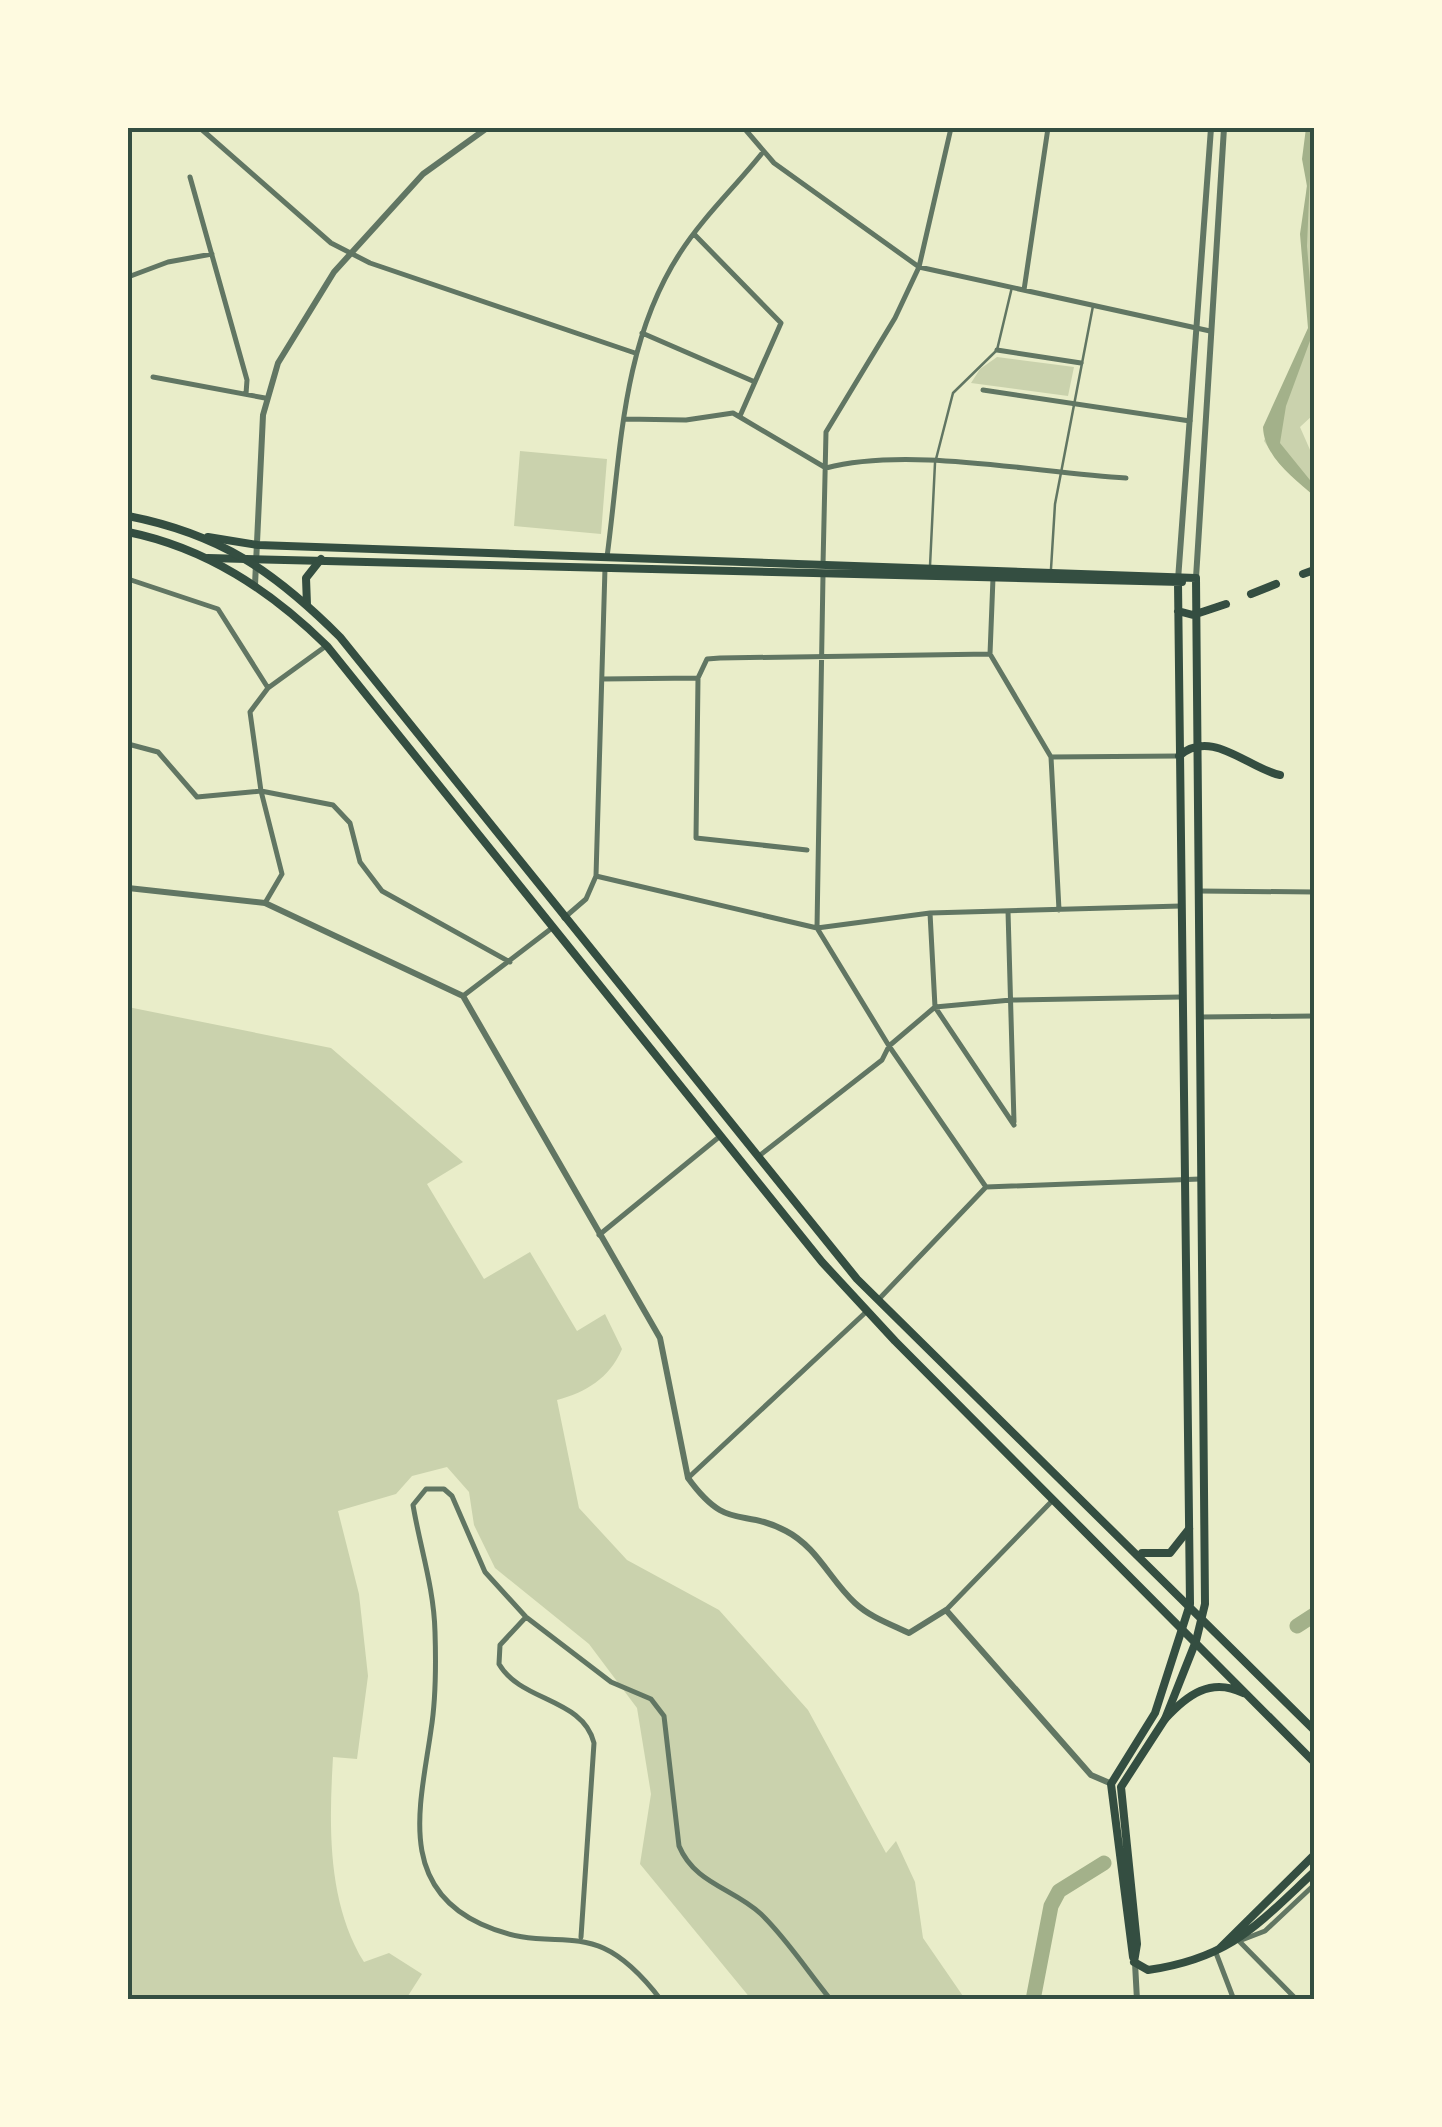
<svg xmlns="http://www.w3.org/2000/svg" width="1442" height="2127" font-family="Helvetica,sans-serif">
  <rect width="100%" height="100%" fill="#e9edc9"/>
  <path fill="#cad2ad" d="M1314 132V414L1300 427 1314 459V496L1280 464 1264 441 1310 325 1304 248 1308 158Z
    M997 357 1074 367 1068 396 971 383 980 369Z
    M520 451 607 459 601 534 514 526Z
    M128 1007 331 1048 463 1162 427 1184 484 1279 530 1252 577 1331 605 1314 622 1349C609 1379 586 1392 557 1400L579 1508 627 1560 719 1610 808 1710 886 1853 896 1841 915 1882 923 1938 965 1999H751L640 1864 651 1794 637 1708 589 1644 495 1568 474 1525 469 1492 447 1467 412 1476 396 1494 338 1511 359 1594 368 1676 357 1759 333 1757C329 1826 327 1902 364 1962L389 1953 422 1974 406 1999H128Z"/>
  <path fill="#a3b18a" d="M1306 128H1312L1307 246 1314 330 1286 406 1280 443 1314 485V496C1294 478 1264 457 1263 427L1308 328 1300 234 1307 186 1302 159Z"/>
  <g fill="none" stroke-linecap="round" stroke-linejoin="round">
    <path stroke="#a3b18a" stroke-width="15" d="M1297 1626 1314 1615
      M1033 2000 1051 1906 1059 1891 1104 1863"/>
    <path stroke="#617663" stroke-width="2.5" d="M930 566 935 463 953 393 997 350 1012 287
      M1051 569 1055 504 1093 306"/>
    <path stroke="#617663" stroke-width="5" d="M200 128 331 243 370 263 635 353
      M744 128 774 163 919 267 1210 331
      M190 177 247 380 246 394
      M694 234 781 323 740 416
      M128 277 168 262 212 254
      M1024 290 1048 128
      M642 333 755 382
      M997 350 1081 363
      M153 377 265 398
      M983 390 1190 421
      M624 419 686 420 733 413 826 468C909 446 1037 473 1126 478
      M607 557C621 453 621 344 680 253 703 217 736 186 763 152
      M823 565 826 432 895 318 919 267 951 128
      M823 575 817 928 889 1046 986 1187
      M993 578 990 654 1051 757 1059 910
      M128 579 218 609 268 688
      M698 678 696 838 807 850
      M602 679 698 678 707 659 720 658 990 654
      M128 744 158 752 197 797 261 791 333 805 350 823 360 862 382 891 510 962
      M1051 757 1178 756
      M596 876 605 568
      M1199 891 1314 892
      M265 903 282 874 261 791 250 712 268 688 326 646
      M1008 911 1014 1122
      M930 913 935 1007 1014 1125
      M564 918 586 899 596 876 817 928 930 913 1181 906
      M463 996 552 928
      M1201 1017 1314 1016
      M759 1156 882 1060 889 1046 935 1007 1011 1000 1181 997
      M599 1235 719 1137
      M879 1299 986 1187 1200 1179
      M688 1478 866 1312
      M946 1610 1052 1501
      M526 1617 500 1645 499 1664C521 1702 583 1698 594 1743L581 1937
      M1239 1941 1265 1931 1314 1885
      M1239 1941 1297 2000
      M1216 1953 1234 2000
      M661 2000C589 1906 561 1961 481 1924 396 1885 421 1802 431 1730 436 1699 436 1663 435 1632 434 1588 420 1547 413 1505L426 1489H444L452 1496 485 1572 526 1617 611 1682 651 1699 664 1716 679 1846C695 1884 733 1888 761 1914 787 1939 808 1972 831 2000"/>
    <path stroke="#617663" stroke-width="6" d="M1196 578 1224 128
      M1178 580 1211 128
      M255 585 263 415 278 363 334 272 423 174 487 128
      M128 888 265 903 463 996 660 1338 688 1478C728 1533 741 1507 786 1531 817 1547 830 1580 855 1603 870 1617 890 1624 909 1633L946 1610 1091 1775 1112 1784
      M1135 1963 1137 2000"/>
    <path stroke="#344e41" stroke-width="8" d="M208 537 258 545 1196 578
      M208 558 1182 582
      M1303 574 1314 570
      M1251 594 1276 584
      M1178 611 1193 615 1226 604
      M1179 756C1211 727 1249 769 1280 775
      M1219 1949 1314 1855
      M1133 1957 1111 1784 1155 1713 1190 1604 1178 583
      M1134 1962 1137 1944 1121 1787 1165 1719 1196 1641 1205 1604 1196 578
      M1134 1962 1148 1970C1230 1958 1256 1926 1314 1872"/>
    <path stroke="#344e41" stroke-width="8" d="M128 516C220 534 274 571 340 637L857 1279 1314 1730
      M128 532C206 548 270 590 327 646L822 1262 895 1341 1314 1762
      M307 605 306 578 321 559
      M1142 1553H1170L1189 1529
      M1165 1719C1187 1695 1211 1677 1243 1693"/>
  </g>
  <rect width="1442" height="2127" fill="none" stroke="#fefae0" stroke-width="260"/>
  <rect x="130" y="130" width="1182" height="1867" fill="none" stroke="#344e41" stroke-width="4"/>
</svg>
